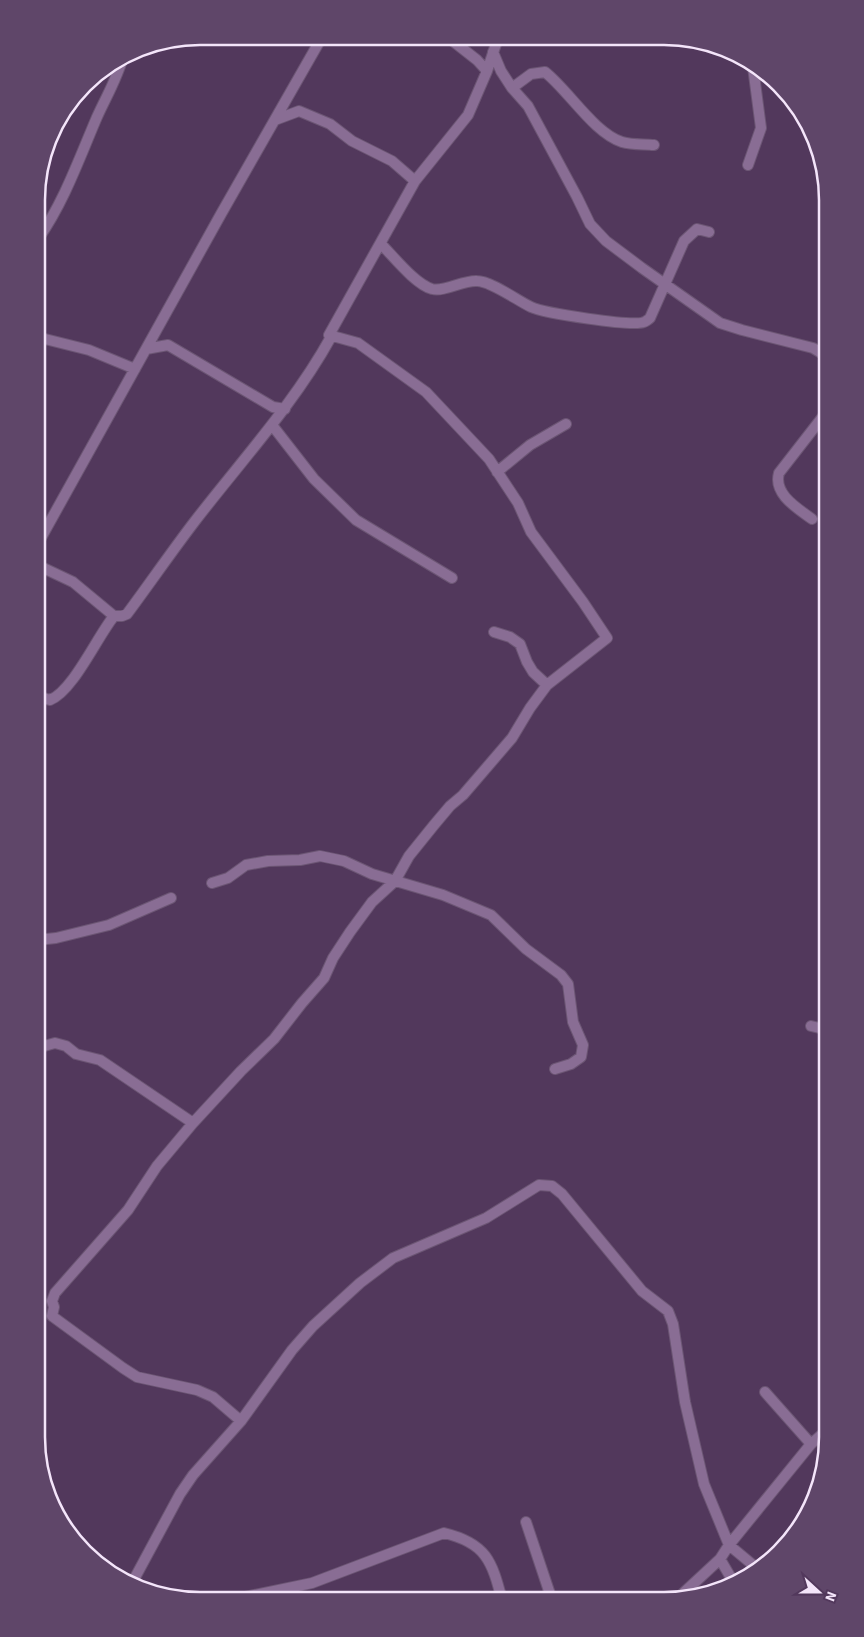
<svg xmlns="http://www.w3.org/2000/svg" width="864" height="1637" font-family="'Source Sans 3',sans-serif">
  <rect width="100%" height="100%" fill="#52385c"/>
  <g fill="none" stroke-linecap="round" stroke-linejoin="round">
    <g stroke="#6c5674" stroke-width="12">
      <path id="minor" d="M449 38 477 60 487 71
        M493 52 501 71 512 88 528 106 577 197 590 224 606 241 642 268 720 323 742 330 813 348 828 357
        M512 88 531 74 545 72C569 91 594 133 622 142 632 145 644 144 654 145
        M275 120 299 111 330 124 352 141 392 161 415 181
        M748 165 761 128 753 67
        M38 239C64 202 79 159 97 117 106 97 117 79 123 57
        M381 244C394 257 415 284 432 289 445 292 463 280 477 281 491 281 518 301 531 307 544 313 632 327 644 322 645 322 649 319 650 318L684 241 697 229 709 232
        M329 335 358 343 426 392 489 459 518 503 531 532 583 602 607 638 547 685 533 672 527 662 520 644 510 637 494 632
        M37 337 89 350 135 369
        M146 349 168 345 273 407 285 409
        M272 425 314 479 356 520 452 578
        M497 472 530 445 566 424
        M812 519C797 508 773 494 779 473L828 410
        M37 545 221 214 322 37
        M37 565 73 582 114 616H122L127 614C150 583 172 551 195 521 242 460 294 404 331 337L329 335 415 181 468 115 487 71 498 38
        M37 696 50 700C73 691 97 637 114 616
        M212 883 228 878 246 865 268 861 300 860 320 856 344 861 372 874 443 895 491 915 526 949 561 975 568 984 573 1022 583 1045 581 1057 571 1064 555 1069
        M37 940 56 938 109 925 171 898
        M811 1026 828 1030
        M37 1048 55 1043 66 1046 76 1054 100 1060 193 1123
        M765 1392 811 1444
        M241 1421 213 1397 197 1390 137 1377 123 1368 52 1316 54 1307 52 1301 55 1293 128 1210 157 1166 193 1123 241 1071 274 1039 302 1003 324 978 333 958 350 932 372 902 395 881 409 856 434 825 450 806 463 795 512 738 530 708 547 685
        M526 1522 552 1600
        M720 1559 734 1583
        M131 1585 180 1494 193 1475 241 1421 292 1350 313 1326 360 1283 393 1258 486 1218 539 1185 552 1186 562 1194 642 1291 668 1311 673 1324 685 1402 704 1484 729 1545 753 1565 760 1569
        M678 1598 720 1559 729 1545 811 1444 827 1430
        M235 1599 312 1583 444 1533C486 1543 492 1561 502 1600"/>
    </g>
    <use href="#minor" stroke="#896d94" stroke-width="10"/>
  </g>
  <path d="M0 0H864V1637H0ZM200 45H664A155 155 0 0 1 819 200V1437A155 155 0 0 1 664 1592H200A155 155 0 0 1 45 1437V200A155 155 0 0 1 200 45Z" fill="#5f4669" fill-rule="evenodd"/>
  <path fill="none" stroke="#f4e5fa" stroke-width="2.5" d="M200 45H664A155 155 0 0 1 819 200V1437A155 155 0 0 1 664 1592H200A155 155 0 0 1 45 1437V200A155 155 0 0 1 200 45Z"/>
  <g transform="translate(819 1592) rotate(111)" stroke="#52385c" stroke-width="4" paint-order="stroke">
  <path d="M0-4L9 19L0 12L-9 19Z" fill="#f4e5fa"/>
  <text y="-8" font-size="14" font-weight="bold" text-anchor="middle" fill="#f4e5fa">N</text>
  </g>
</svg>
